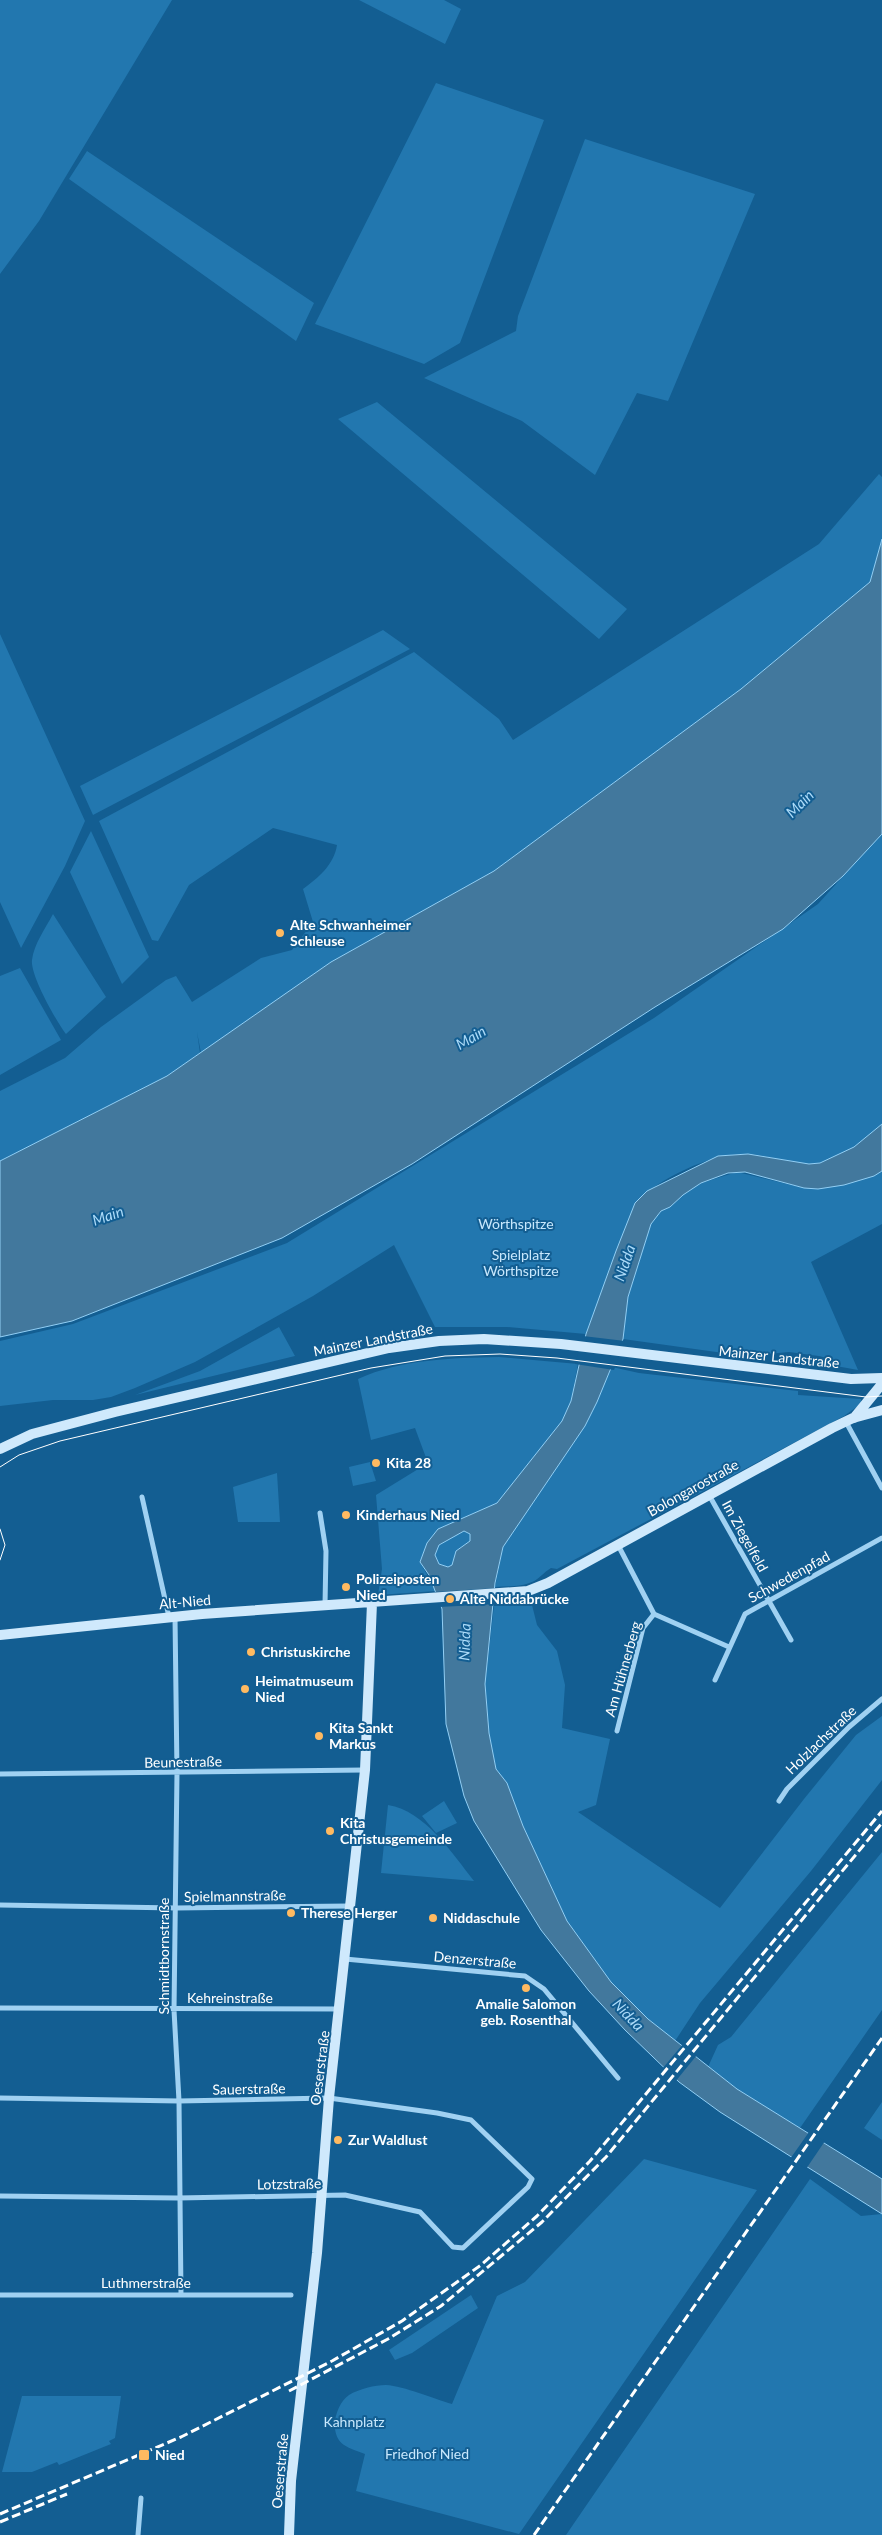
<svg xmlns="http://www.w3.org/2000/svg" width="882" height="2535" font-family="Lato,sans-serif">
  <rect width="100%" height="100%" fill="#135e92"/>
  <path fill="#2277af" d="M0 0H172L39 221 0 274Z
    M359 0H444L461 9 445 44Z
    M436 83 544 120 460 343 424 364 315 324Z
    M585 139 755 194 668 401 637 393 595 475 522 421 424 378 516 331 518 316Z
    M87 151 314 303 296 341 69 179Z
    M377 402 627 609 599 639 338 419Z
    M879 474 882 477V539L870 582 741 689 494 871 331 962 201 1053 197 1032 200 1053 167 1076 0 1161V1091L65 1058 101 1027 166 980 176 976 192 1002 261 958 292 950 313 922 303 889C318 878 334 865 337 845L273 828 189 885 158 941 152 940 99 821 414 652 499 719 513 740 819 544Z
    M383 630 410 649 93 815 80 786Z
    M0 634 85 821 65 866 21 948 0 902Z
    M91 831 149 957 122 984 70 872Z
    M882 833V1124C865 1142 836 1164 810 1164 788 1164 767 1154 745 1154 709 1154 660 1178 635 1203L586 1334 507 1327H435L394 1245 313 1296 195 1362 135 1388 111 1397 93 1400H53L0 1406V1341L73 1324 287 1243 654 1018 818 904Z
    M53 914 106 997 66 1034C56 1021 30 975 32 960 34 944 45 929 53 914Z
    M20 968 61 1040 0 1075V976Z
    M882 1171V1224L811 1262 858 1370 836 1366 827 1358 819 1356 789 1352 745 1356 623 1339 628 1297 651 1224 661 1211 670 1207 683 1195 701 1183 737 1172 804 1188 874 1176Z
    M279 1327 295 1356 135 1395 200 1371Z
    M499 1357 578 1364 571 1401 562 1421 497 1503 438 1529 427 1543 420 1562 436 1591 378 1595 382 1569 376 1495 428 1463 415 1428 371 1440 358 1379C402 1359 451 1358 499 1357Z
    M612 1367 639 1373 798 1391V1395L861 1399V1404L844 1416 557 1569 551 1568C544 1572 538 1580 532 1582 521 1587 507 1586 495 1587L503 1547 585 1426Z
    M370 1462 376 1481 353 1486 349 1467Z
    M277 1473 280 1522H238L233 1487Z
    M464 1531 470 1534V1541L456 1551 452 1565 448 1567 439 1564 435 1555 439 1545Z
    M532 1605 537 1625 557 1651 565 1685 562 1728 610 1739 596 1805 578 1812 720 1908 804 1799 856 1735 882 1716V1780L811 1871 700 2003 675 2041 648 2019 611 1982 567 1921 523 1826 507 1783 496 1769 489 1733 485 1684 494 1606Z
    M444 1801 457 1823 436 1833 422 1816Z
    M388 1805C425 1811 452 1853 474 1881L381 1873Z
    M882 1852V2010L800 2128 737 2089 708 2067 718 2045 731 2037Z
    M882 2102V2140L864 2128Z
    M644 2159 757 2190 519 2534 356 2491 365 2454C358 2451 350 2449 344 2445 328 2434 335 2405 349 2395 359 2389 375 2385 386 2385 404 2386 434 2399 452 2404L497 2296 525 2282Z
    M810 2179 861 2216 882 2214V2535H566Z
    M471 2295 478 2308 412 2353 395 2360 389 2350Z
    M22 2396H121L115 2438 109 2441 111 2444 59 2465 57 2462 32 2472H2Z"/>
  <path fill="#42789d" stroke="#92cff5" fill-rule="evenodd" d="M882 539V834L843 876 783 929 655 1007 412 1164 282 1238 72 1321 0 1337V1161L167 1076 331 962 494 871 741 689 870 582Z
    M882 1124V1171L874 1176 844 1185 818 1189 804 1188 745 1172 728 1173 701 1183 683 1195 670 1207 661 1211 651 1224 628 1297 623 1339 597 1402 585 1426 503 1547 495 1583 485 1684 489 1733 496 1769 507 1783 523 1826 567 1921 611 1982 648 2019 737 2089 882 2179V2214L720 2112 679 2082 625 2030 589 1991 541 1930 474 1821 464 1796 446 1724 442 1609 429 1575 420 1562 427 1543 438 1529 497 1503 562 1421 571 1401 586 1334 616 1251 635 1203 647 1191 718 1156 748 1154 809 1164 820 1163 854 1147ZM464 1531 470 1534V1541L456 1551 452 1565 448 1567 439 1564 435 1555 439 1545Z"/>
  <path fill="#135e92" d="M583 1336 625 1341 614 1370 575 1364Z
    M497 1588 496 1604 439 1607 434 1592Z
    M683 2044 697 2055 675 2082 662 2069Z
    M809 2132 825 2141 806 2169 790 2159Z"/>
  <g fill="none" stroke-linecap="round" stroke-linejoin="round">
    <path stroke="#a0d1f2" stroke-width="5" d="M846 1422 882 1488
      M709 1495 791 1640
      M142 1497 169 1617
      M320 1513 326 1551 325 1605
      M618 1545 654 1614 729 1647
      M175 1617 177 1773 174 2010 179 2101 181 2295
      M715 1680 745 1614 882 1538
      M617 1731 643 1628 654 1614
      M0 1774 364 1770
      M779 1801 787 1789 849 1727 882 1699
      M0 1905 176 1908 350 1906
      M345 1959 525 1976 544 1989 618 2078
      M0 2008 340 2009
      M0 2098 179 2101 329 2098 437 2113 471 2120 532 2179 528 2187 463 2248 453 2247 420 2212 345 2195 178 2198 0 2196
      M0 2295H291
      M138 2535 141 2498"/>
    <path stroke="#cfe9fc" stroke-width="10" d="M854 1418 882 1384
      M0 1449 32 1434 115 1412 389 1348 439 1341 484 1339 561 1344 851 1379 882 1378
      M0 1635 202 1614 528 1591 548 1583 832 1428 853 1418 882 1410
      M289 2535 291 2481 317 2253 329 2098 365 1770 372 1603"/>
    <path stroke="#fff" stroke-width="1" d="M0 1467 19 1455 60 1441 371 1368 445 1356 500 1354 557 1358 866 1397 882 1396
      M0 1529 5 1545 0 1560"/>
    <path stroke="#fff" stroke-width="3" stroke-dasharray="9 4" stroke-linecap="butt" d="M289 2391 388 2339 441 2306 542 2222 606 2157 882 1823
      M0 2514 181 2437 332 2361 402 2321 481 2265 537 2216 590 2161 882 1811
      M0 2522 67 2494
      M534 2535 882 2038"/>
  </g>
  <g fill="#ffba61" stroke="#135e92" stroke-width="2">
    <circle cx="280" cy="933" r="5"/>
    <circle cx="376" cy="1463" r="5"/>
    <circle cx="346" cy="1515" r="5"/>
    <circle cx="346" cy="1587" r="5"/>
    <circle cx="450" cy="1599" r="5"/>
    <circle cx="251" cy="1652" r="5"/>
    <circle cx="245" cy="1689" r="5"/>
    <circle cx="319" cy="1736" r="5"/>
    <circle cx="330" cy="1831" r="5"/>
    <circle cx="291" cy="1913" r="5"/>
    <circle cx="433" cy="1918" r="5"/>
    <circle cx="526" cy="1988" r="5"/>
    <circle cx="338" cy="2140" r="5"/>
    <rect x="138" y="2449" width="12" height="12" rx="2.5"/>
  </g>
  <g text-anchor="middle" stroke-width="4" stroke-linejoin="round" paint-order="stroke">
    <g font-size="14" font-weight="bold" fill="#fff" stroke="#135e92" text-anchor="start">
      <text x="290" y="930">Alte Schwanheimer<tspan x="290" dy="16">Schleuse</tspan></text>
      <text x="386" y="1468">Kita 28</text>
      <text x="356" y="1520">Kinderhaus Nied</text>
      <text x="356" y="1584">Polizeiposten<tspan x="356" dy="16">Nied</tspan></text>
      <text x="460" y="1604">Alte Niddabrücke</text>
      <text x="261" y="1657">Christuskirche</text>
      <text x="255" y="1686">Heimatmuseum<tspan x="255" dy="16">Nied</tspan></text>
      <text x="329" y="1733">Kita Sankt<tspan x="329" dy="16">Markus</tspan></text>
      <text x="340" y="1828">Kita<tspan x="340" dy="16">Christusgemeinde</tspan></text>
      <text x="301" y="1918">Therese Herger</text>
      <text x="443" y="1923">Niddaschule</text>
      <text x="526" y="2009" text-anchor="middle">Amalie Salomon<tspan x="526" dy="16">geb. Rosenthal</tspan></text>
      <text x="348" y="2145">Zur Waldlust</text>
      <text x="155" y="2460">Nied</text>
    </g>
    <g font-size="14" fill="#c8e8fd" stroke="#135e92">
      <text x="516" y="1229">Wörthspitze</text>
      <text x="521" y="1260">Spielplatz<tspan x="521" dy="16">Wörthspitze</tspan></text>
      <text x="354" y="2427">Kahnplatz</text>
      <text x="427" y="2459">Friedhof Nied</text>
    </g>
    <g font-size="14" fill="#fff" stroke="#135e92">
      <text transform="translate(373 1340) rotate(-11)" y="5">Mainzer Landstraße</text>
      <text transform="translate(779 1357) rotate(6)" y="5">Mainzer Landstraße</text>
      <text transform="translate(693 1488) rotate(-29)" y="5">Bolongarostraße</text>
      <text transform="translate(745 1536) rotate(61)" y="5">Im Ziegelfeld</text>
      <text transform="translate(789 1577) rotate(-29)" y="5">Schwedenpfad</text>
      <text transform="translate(185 1602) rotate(-5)" y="5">Alt-Nied</text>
      <text transform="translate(623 1669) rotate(-74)" y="5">Am Hühnerberg</text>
      <text transform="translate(821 1740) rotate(-44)" y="5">Holzlachstraße</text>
      <text transform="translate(183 1762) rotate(-1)" y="5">Beunestraße</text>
      <text transform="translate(235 1896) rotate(-1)" y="5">Spielmannstraße</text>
      <text transform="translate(164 1956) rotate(-90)" y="5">Schmidtbornstraße</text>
      <text transform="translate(475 1960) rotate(5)" y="5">Denzerstraße</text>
      <text x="230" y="2003">Kehreinstraße</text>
      <text transform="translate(320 2068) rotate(-83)" y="5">Oeserstraße</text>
      <text transform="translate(249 2089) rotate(-1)" y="5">Sauerstraße</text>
      <text transform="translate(289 2184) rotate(-1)" y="5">Lotzstraße</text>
      <text x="146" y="2288">Luthmerstraße</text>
      <text transform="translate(280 2471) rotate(-85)" y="5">Oeserstraße</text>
    </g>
    <g font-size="15" font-style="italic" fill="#acdbf9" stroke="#135e92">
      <text transform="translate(800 804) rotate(-45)" y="5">Main</text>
      <text transform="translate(471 1038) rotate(-30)" y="5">Main</text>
      <text transform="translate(108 1216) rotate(-19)" y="5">Main</text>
      <text transform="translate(625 1263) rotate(-71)" y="5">Nidda</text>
      <text transform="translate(465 1642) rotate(-88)" y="5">Nidda</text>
      <text transform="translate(628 2015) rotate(47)" y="5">Nidda</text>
    </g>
  </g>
</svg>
